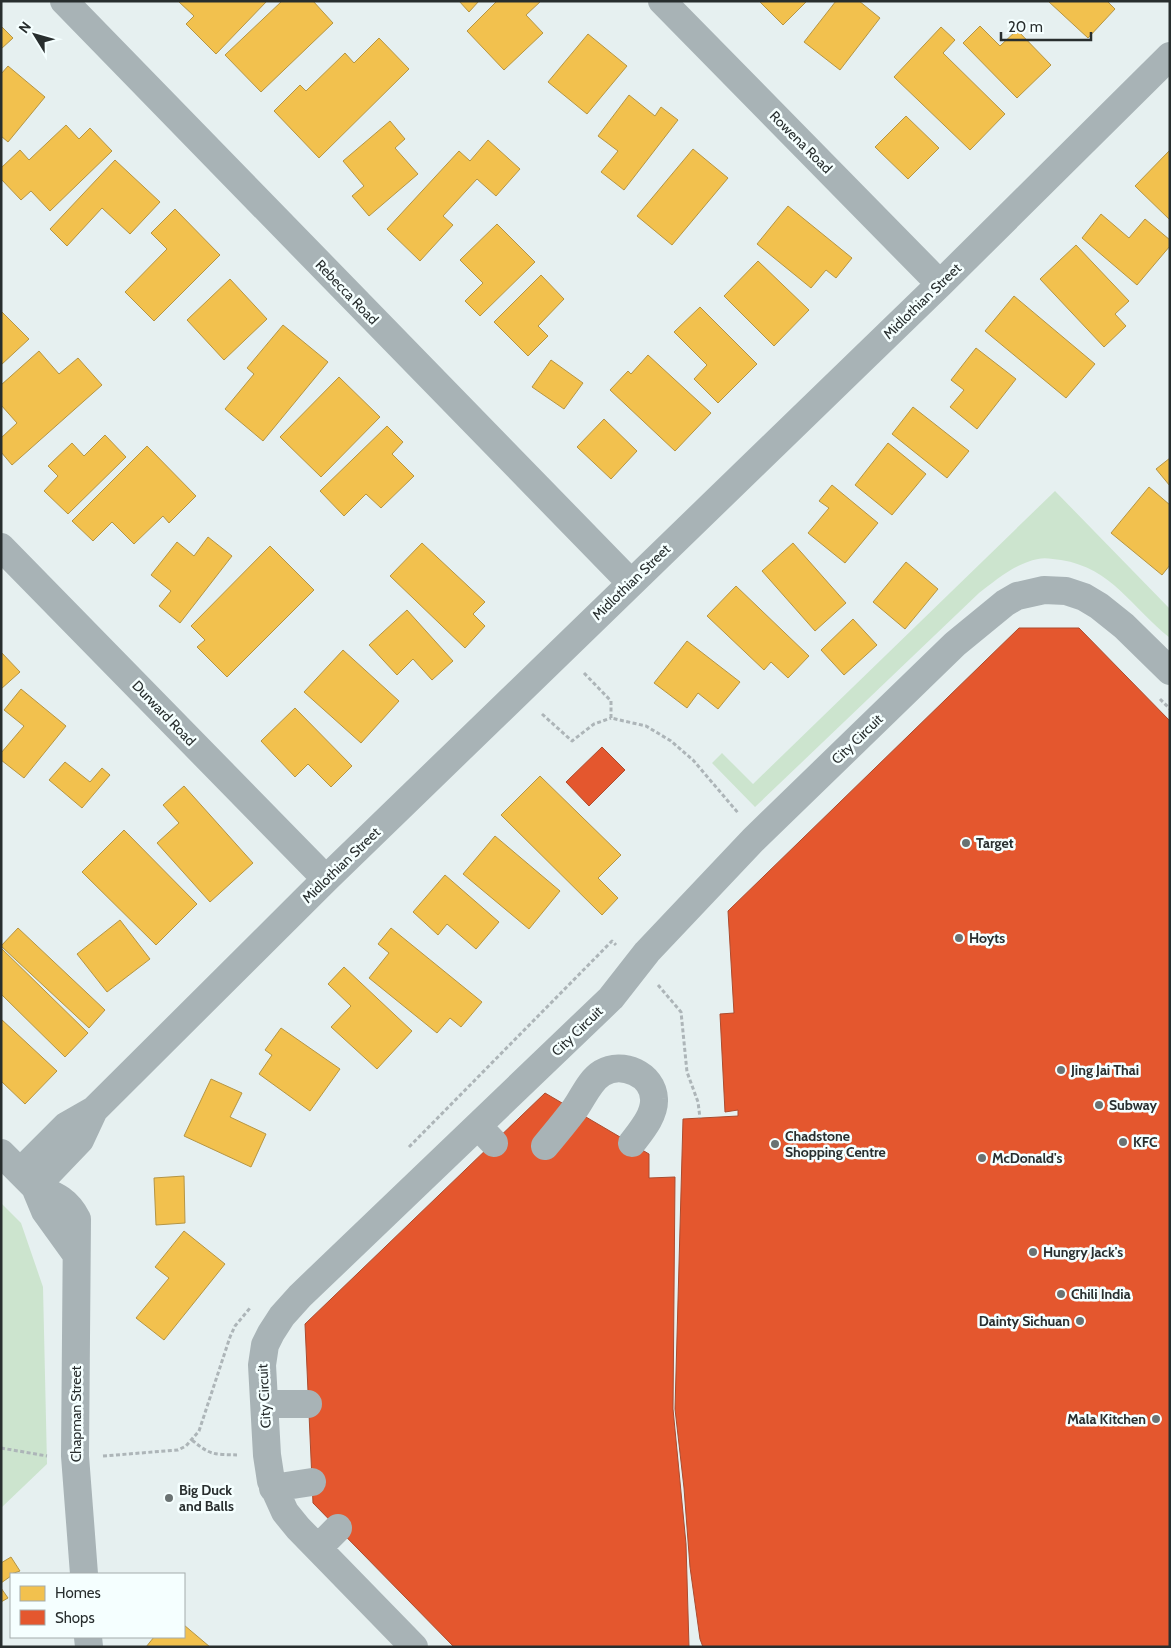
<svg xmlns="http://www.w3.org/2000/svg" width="1171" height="1648" font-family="Cabin,sans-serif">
  <rect width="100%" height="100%" fill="#e6f0f0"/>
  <path fill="#cce4ce" d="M1055 491 1170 609V638C1132 608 1112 568 1061 560 1053 559 1045 557 1038 559 1016 563 996 580 979 593L755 807 712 763 722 753 753 784Z
    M1 1203 21 1223 43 1287 47 1464 1 1508Z"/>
  <path fill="#f2c14e" stroke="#b59544" d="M178 1H267L216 54 186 24 194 16Z
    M282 1H313L333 23 261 92 225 55Z
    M459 1H479L469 12Z
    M497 1H541L526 15 543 33 504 70 467 31Z
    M759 1H807L783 25Z
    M836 1H859L880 18 840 70 804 42Z
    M1048 1H1107L1115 9 1088 38Z
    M1 26 13 38 1 49Z
    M980 26 1000 46 1017 30 1051 65 1017 98 963 43Z
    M941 27 955 40 943 53 1005 114 970 150 894 77Z
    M588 34 627 66 587 114 548 82Z
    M379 38 409 69 319 158 274 111 300 85 306 91 345 53 354 63Z
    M8 66 45 97 8 142 1 136V74Z
    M629 95 655 116 661 107 678 120 624 190 601 172 618 151 598 136Z
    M906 116 939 148 908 179 875 147Z
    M390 121 405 139 395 148 418 174 369 216 352 196 364 186 343 161Z
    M66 125 79 139 90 128 112 151 50 211 31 191 21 200 1 179V168L20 150 29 160Z
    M488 140 520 169 496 196 477 179 443 216 453 225 420 261 387 229 459 151 470 161Z
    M693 149 728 178 672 245 637 216Z
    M1170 150V220L1135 186Z
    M115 160 160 202 130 234 102 208 67 246 50 229Z
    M788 206 852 258 836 278 826 270 811 288 757 244Z
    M175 209 220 255 154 321 125 292 167 249 151 233Z
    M1101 214 1129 238 1145 219 1170 240V246L1137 285 1082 238Z
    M497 224 535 262 480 316 465 301 483 283 460 260Z
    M1076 245 1129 301 1115 314 1126 326 1104 347 1040 279Z
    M758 261 809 310 774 346 724 296Z
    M541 275 564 299 538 326 548 336 528 356 494 322Z
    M230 279 267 319 224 360 187 320Z
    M1014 296 1095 364 1066 398 985 331Z
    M700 307 757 364 718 403 694 379 707 365 674 332Z
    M1 311 29 339 1 365Z
    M283 325 328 362 263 441 225 409 254 374 247 368Z
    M976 348 1016 379 977 429 950 407 964 390 951 380Z
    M39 351 59 374 78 358 102 385 12 465 1 452V438L17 423 1 405V385Z
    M648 355 711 413 675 451 610 390 628 371 631 374Z
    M551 360 583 383 564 409 532 387Z
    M339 377 380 417 321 477 280 437Z
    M913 407 969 451 947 478 892 434Z
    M604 419 637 451 611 479 577 447Z
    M387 426 403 442 392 454 414 476 381 508 366 494 344 516 320 491Z
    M105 435 126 457 68 514 44 491 58 476 48 466 72 443 84 456Z
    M888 443 926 474 892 515 855 485Z
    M147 446 196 496 169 523 163 516 134 544 112 522 93 541 72 521Z
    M1170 458V486L1156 469Z
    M832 485 878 523 845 563 808 533 829 508 819 501Z
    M1149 487 1170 505V565L1162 575 1111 533Z
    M208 537 232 556 180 623 159 606 171 591 151 575 177 542 194 556Z
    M422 543 485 602 473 614 485 626 465 648 390 576Z
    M793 543 846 603 815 631 762 571Z
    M270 546 314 590 227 677 197 647 205 640 191 626Z
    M906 562 938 589 905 629 873 602Z
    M736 586 809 656 788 678 771 662 764 670 707 616Z
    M407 610 453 661 432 680 413 659 397 675 369 645Z
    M853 619 877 645 844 675 821 650Z
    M687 641 740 682 718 709 698 693 687 708 654 683Z
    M343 650 399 701 361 743 304 692Z
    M1 652 20 672 1 689Z
    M21 689 66 726 24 778 1 760V753L24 726 4 710Z
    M295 708 352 766 331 787 308 764 295 777 261 741Z
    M65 762 90 782 102 768 110 775 82 808 49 780Z
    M540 776 621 855 598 878 618 898 602 915 501 815Z
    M184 786 253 863 210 902 157 843 179 823 163 805Z
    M124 830 197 904 156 945 82 872Z
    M495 836 560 891 529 929 463 874Z
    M445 875 499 922 476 949 447 924 438 935 413 912Z
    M120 920 150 959 107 992 77 954Z
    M18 928 105 1010 89 1028 1 946Z
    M391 928 482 1002 461 1027 450 1018 437 1033 369 978 389 953 378 944Z
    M1 948 88 1033 65 1057 1 994Z
    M344 967 412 1031 377 1069 331 1027 351 1006 328 984Z
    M1 1019 57 1071 25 1104 1 1081Z
    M281 1028 340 1069 310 1111 259 1074 272 1055 265 1050Z
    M211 1079 242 1093 230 1117 266 1134 251 1167 184 1136Z
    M184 1176 185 1223 156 1225 154 1178Z
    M184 1231 225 1264 164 1340 136 1318 169 1278 155 1267Z
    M11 1557 20 1571 11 1574V1576L1 1583V1563Z
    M1 1588 8 1598 1 1602Z
    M184 1625 210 1647H146L154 1637H184Z"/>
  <path fill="#e4572e" stroke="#ac4b2e" d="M1019 628H1079L1170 721V1647H703L700 1639 690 1567 684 1488 675 1409 683 1119 738 1116V1110L725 1112 720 1014 734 1013 728 911Z
    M602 747 625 770 589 806 566 782Z
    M545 1093 649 1154V1178L675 1177 673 1409 686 1544 689 1647H454L313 1503 305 1324Z"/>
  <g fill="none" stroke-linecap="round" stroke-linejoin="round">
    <path stroke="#adb5b8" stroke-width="3" stroke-dasharray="4 2.5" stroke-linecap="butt" d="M584 673 611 701V718L646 726 671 741 693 760 739 814
      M1160 699 1170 709
      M542 714 572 741 594 724 611 718
      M658 985 681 1012 687 1072 698 1102 700 1118
      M409 1147 612 941 616 945
      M192 1440C211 1456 214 1454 237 1455
      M1 1448 47 1456
      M103 1456 178 1450 186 1446 199 1431 230 1337 235 1326 250 1308"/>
    <path stroke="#a8b3b6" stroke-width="28" d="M64 1 631 583
      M662 1 940 284
      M1 547 326 879
      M478 1126 494 1143
      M545 1146C555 1134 565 1122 574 1110 583 1098 589 1081 602 1073 622 1061 653 1074 654 1099 655 1115 641 1131 632 1143
      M1 1153 35 1187 45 1211 76 1254
      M20 1172 66 1126 94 1110 326 879 940 284 1170 56
      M35 1187C54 1195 67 1199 77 1219L75 1456 84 1574
      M35 1187 80 1140 94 1110
      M265 1404H308
      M273 1488 312 1482
      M318 1548 338 1528
      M88 1637 89 1647
      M414 1647 298 1528 285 1512 271 1481 267 1455 262 1365 265 1345 271 1333 282 1316 300 1296 611 998 647 952 753 840 955 644 1005 603 1017 596 1044 590 1066 591 1084 597 1099 606 1124 626 1170 671"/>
  </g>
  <g fill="#6a7272" stroke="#f5ffff" stroke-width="2">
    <circle cx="966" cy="843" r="5"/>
    <circle cx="959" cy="938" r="5"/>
    <circle cx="1061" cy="1070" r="5"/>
    <circle cx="1099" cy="1105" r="5"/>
    <circle cx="1123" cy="1142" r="5"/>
    <circle cx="775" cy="1144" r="5"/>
    <circle cx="982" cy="1158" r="5"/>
    <circle cx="1033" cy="1252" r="5"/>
    <circle cx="1061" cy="1294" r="5"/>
    <circle cx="1080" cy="1321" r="5"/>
    <circle cx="1156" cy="1419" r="5"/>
    <circle cx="169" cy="1498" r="5"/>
  </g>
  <g text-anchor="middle" stroke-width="5" stroke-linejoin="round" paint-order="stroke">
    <g font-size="14" fill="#282e2e" stroke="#f5ffff">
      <text transform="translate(801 142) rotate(45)" y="5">Rowena Road</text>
      <text transform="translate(347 292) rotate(46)" y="5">Rebecca Road</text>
      <text transform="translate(922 301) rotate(-44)" y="5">Midlothian Street</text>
      <text transform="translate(631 582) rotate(-44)" y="5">Midlothian Street</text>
      <text transform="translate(164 713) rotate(46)" y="5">Durward Road</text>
      <text transform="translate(857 739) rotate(-44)" y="5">City Circuit</text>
      <text transform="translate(341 865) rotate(-44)" y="5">Midlothian Street</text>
      <text transform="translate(577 1031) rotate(-44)" y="5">City Circuit</text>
      <text transform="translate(264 1396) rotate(-93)" y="5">City Circuit</text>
      <text transform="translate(76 1414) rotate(-90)" y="5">Chapman Street</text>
    </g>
    <g font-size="14" font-weight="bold" fill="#282e2e" stroke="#f5ffff" text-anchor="start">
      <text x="976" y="848">Target</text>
      <text x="969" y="943">Hoyts</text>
      <text x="1071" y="1075">Jing Jai Thai</text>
      <text x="1109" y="1110">Subway</text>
      <text x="785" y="1141">Chadstone<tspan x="785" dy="16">Shopping Centre</tspan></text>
      <text x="1133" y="1147">KFC</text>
      <text x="992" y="1163">McDonald's</text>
      <text x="1043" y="1257">Hungry Jack's</text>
      <text x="1071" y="1299">Chili India</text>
      <text x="1070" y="1326" text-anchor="end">Dainty Sichuan</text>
      <text x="1146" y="1424" text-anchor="end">Mala Kitchen</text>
      <text x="179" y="1495">Big Duck<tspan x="179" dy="16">and Balls</tspan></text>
    </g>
  </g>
  <rect width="1171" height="1648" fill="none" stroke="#282e2e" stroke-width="5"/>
  <rect x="10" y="1573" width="175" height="65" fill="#f5ffff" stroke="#a3abab"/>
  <rect x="20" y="1586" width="25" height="15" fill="#f2c14e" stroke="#a3abab"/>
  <text x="55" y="1598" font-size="15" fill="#282e2e">Homes</text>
  <rect x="20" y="1610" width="25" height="15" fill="#e4572e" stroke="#a3abab"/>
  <text x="55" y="1623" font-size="15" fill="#282e2e">Shops</text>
  <g transform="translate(35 35) rotate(307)" stroke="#f5ffff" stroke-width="4" paint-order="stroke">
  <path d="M0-4L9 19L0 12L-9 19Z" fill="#282e2e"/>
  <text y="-8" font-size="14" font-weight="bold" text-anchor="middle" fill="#282e2e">N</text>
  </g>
  <path d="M1001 32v8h90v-8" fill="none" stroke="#282e2e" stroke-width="2.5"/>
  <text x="1008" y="32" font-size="15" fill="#282e2e" stroke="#f5ffff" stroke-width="4" paint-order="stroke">20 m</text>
</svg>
